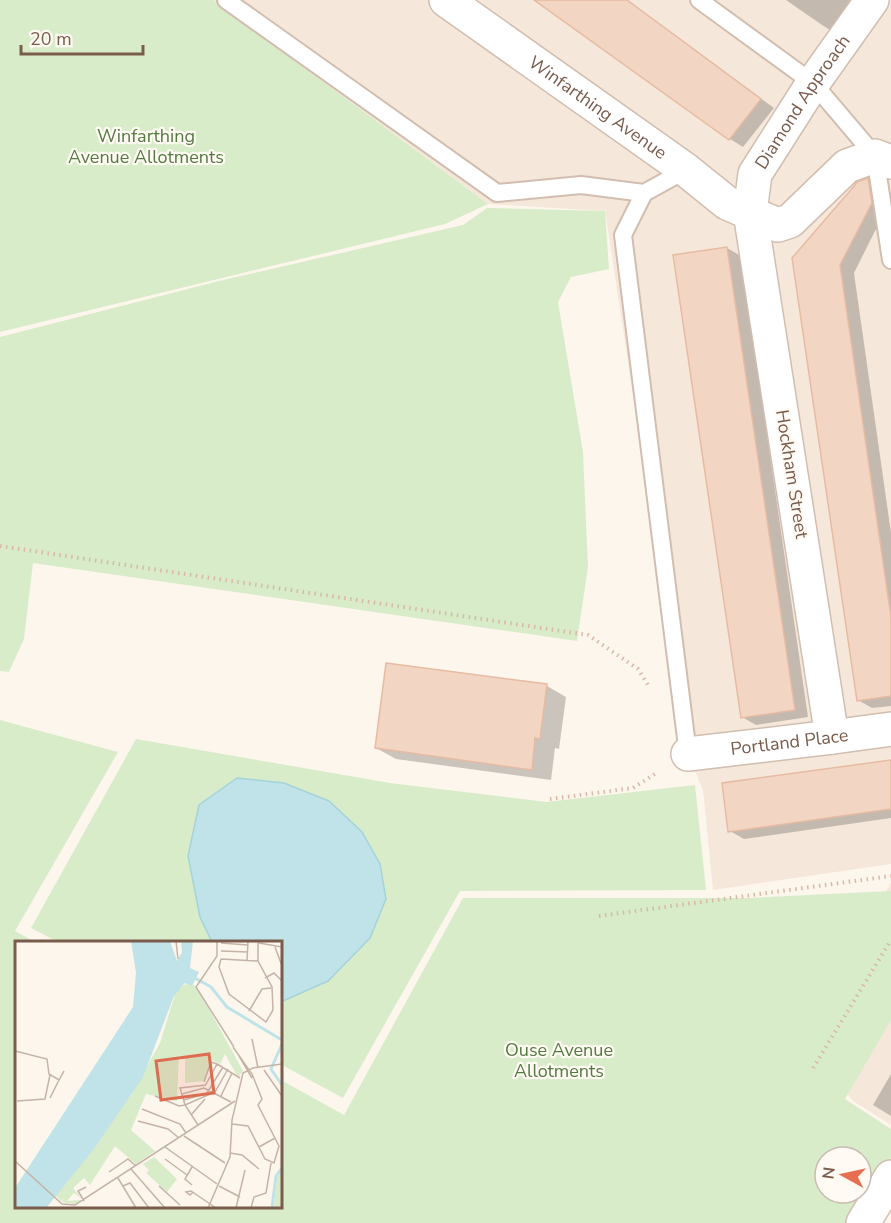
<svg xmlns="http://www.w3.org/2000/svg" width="891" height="1223" font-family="'Nunito Sans',sans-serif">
  <rect width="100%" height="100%" fill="#fdf6ec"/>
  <path fill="#f5e8da" d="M213 0H891V864L713 890 703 790 688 754 605 211 488 204Z
    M891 882V1125L853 1101 809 1047Z"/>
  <path fill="#d8ecc9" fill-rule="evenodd" d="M0 0H213L488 204 445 224 0 332Z
    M487 208 605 211 609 269 571 277 558 302 583 452 588 567 577 641 33 563 24 639 9 672 0 671V337L219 281 463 225Z
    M0 720 118 752 15 931 35 942H16V1206H280L281 1080 344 1115 463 898H748L891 891V1020L845 1099 891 1129V1158L850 1223H0ZM825 1157H861V1193H825Z
    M136 739 390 783 546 802 695 785 706 890 460 891 343 1098 280 1064 281 1000H283L328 981 370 938 380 864 362 832 329 801 200 917 212 942H58L31 928Z"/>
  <path fill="#bfe3e8" stroke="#a5d3da" stroke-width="1.5" d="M237 778 284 783 329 801 362 832 380 864 386 899 370 938 328 981 283 1001 280 1000V942H212L200 917 188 856 199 805Z"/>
  <path fill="#0003" d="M536 0H627L774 108 743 147 730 139Z
    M786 0H859L835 33 822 25Z
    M868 180 881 188 885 211 854 273 891 533V706L872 708 858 700 794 259Z
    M727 248 741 256 808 717 756 725 742 717Z
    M547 686 566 697 559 749 555 748 551 780 396 759 376 748Z
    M891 761V818L744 839 730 831Z
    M891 1074V1116L873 1105Z"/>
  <path fill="#f3d5c3" stroke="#e6bba3" stroke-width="1.5" d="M534 0H627L761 99 729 140Z
    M868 178 872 203 840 265 891 617V696L857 701 792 258 855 185 857 182Z
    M727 247 795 710 741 718 673 255Z
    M386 663 547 684 540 739 535 738 532 770 375 748Z
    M891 760V809L728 832 722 783Z"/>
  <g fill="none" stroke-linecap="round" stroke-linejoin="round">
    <g stroke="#d1beb0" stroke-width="20">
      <path id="lane" d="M226 0 497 193 581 185 644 193
        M699 0 813 83 875 156 891 260
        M686 170 644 193 623 235 688 754"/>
    </g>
    <g stroke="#d1beb0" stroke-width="36">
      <g id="street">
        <path id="s1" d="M446 0 686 170 727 203 778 225 790 221 847 166 875 156 891 162"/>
        <path id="s2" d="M832 737 750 212 755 174 813 83 872 0"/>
        <path id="s3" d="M688 754 832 737 891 729"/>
        <path d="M863 1223 891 1177"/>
      </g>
    </g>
    <path stroke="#d9b8a5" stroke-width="4" stroke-dasharray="1.5 4.5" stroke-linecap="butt" d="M0 546 588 635 638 669 648 685
      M550 799 633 788 658 772
      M599 916 891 876
      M813 1068 891 940"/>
    <use href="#lane" stroke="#fff" stroke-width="16"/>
    <use href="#street" stroke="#fff" stroke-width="33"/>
  </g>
  <g text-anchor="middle" stroke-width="4.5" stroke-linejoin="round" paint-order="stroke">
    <g font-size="18" fill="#7a5c4d" stroke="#fffaf3">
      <text dy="6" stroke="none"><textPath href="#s2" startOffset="656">Diamond Approach</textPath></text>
      <text dy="6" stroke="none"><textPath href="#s1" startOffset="186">Winfarthing Avenue</textPath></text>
      <text transform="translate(792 474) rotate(81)" y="6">Hockham Street</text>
      <text dy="6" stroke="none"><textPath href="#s3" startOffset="102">Portland Place</textPath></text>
    </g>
    <g font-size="18" fill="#537a41" stroke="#fffaf3">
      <text x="146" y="142">Winfarthing<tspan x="146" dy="21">Avenue Allotments</tspan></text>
      <text x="559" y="1056">Ouse Avenue<tspan x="559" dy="21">Allotments</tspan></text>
    </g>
  </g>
  <g transform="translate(15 941)">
    <rect width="267" height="267" fill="#fdf6ec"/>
    <path d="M171 43 179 44 193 66 228 130 224 135 221 133 210 113 205 123 197 119 189 140 170 142V118L165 117 164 112 162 160 131 153 116 189 140 210 121 223 100 205 75 244 69 237 58 247 66 257 59 252 52 260 66 259 59 263 47 261 49 257 46 260 40 254 116 154 145 102 161 50ZM139 216 162 238 152 251 131 232 134 229 128 223ZM267 228V267H259L262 237Z" fill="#d8ecc9"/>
    <path d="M116 0H155L162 20 167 11 166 0H178L175 27 184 31 177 45 170 42 159 55 128 136 79 208 31 267H0V247L118 66 121 32Z" fill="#bfe3e8"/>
    <path fill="none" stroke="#bfe3e8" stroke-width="3" d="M176 35 196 46 212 66 267 99M267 103 256 128 267 144M257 267 261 235 267 227"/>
    <path fill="none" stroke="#c5b3a7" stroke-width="1.5" d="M161 0 163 18M202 0V15L181 46 219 106M243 0V20L257 46 258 69M206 2 233 4M244 2 267 6M260 6 267 25M206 10 233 11M206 18 204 26 214 53 251 81 258 69M206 18 243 20M232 20 233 0M250 37 259 32 267 40M234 70 247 48 256 47M237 98 243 127M0 110 32 118 34 133 44 139 49 130M224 115 237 137M202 123 225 137M249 129 267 155M189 141 196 121 202 123M190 145 202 123M189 147 216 161M167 153 189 147M140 155 164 165 170 164M206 155 217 132M35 157 44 139M169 159 192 152 208 126M2 160 30 158 35 134M170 164 200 151 213 128M127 168 165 183 171 192M176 174 190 158M123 180 153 188 164 197M217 183 233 185 250 218 259 222 264 205 243 164 247 158 237 133 218 106M183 184 170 164 165 147 191 144M169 195 210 222M150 206 202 243M244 206 260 197M215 212 227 214 244 228M150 218 172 234M0 220 47 263 60 264 220 160M116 228 150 267M94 231 113 218 121 225M103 237 121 267M177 244 170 238 177 226M108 245 115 242 134 267M144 245 165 264M204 245 225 256M178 251 175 254 171 251 176 250 201 267M69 260 63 250 71 246M193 267 215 216 217 179 228 132 238 127 267 123M221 267 230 229M236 267 239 256 251 252 256 222"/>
    <path fill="#dc6d51" fill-opacity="0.15" stroke="#dc6d51" stroke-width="3" d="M194 113 199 152 146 159 141 120Z"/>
    <rect width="267" height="267" fill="none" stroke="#7a5c4d" stroke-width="3"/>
  </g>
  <g transform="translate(843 1175) rotate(278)"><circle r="28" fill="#fffaf3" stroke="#cabbb1" stroke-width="1.5"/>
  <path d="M0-4.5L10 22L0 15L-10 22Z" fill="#e76f51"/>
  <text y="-9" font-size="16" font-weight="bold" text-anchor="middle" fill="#7a5c4d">N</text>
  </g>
  <path d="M21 45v9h122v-9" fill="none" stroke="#7a5c4d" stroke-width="3"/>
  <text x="30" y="45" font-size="18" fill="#7a5c4d" stroke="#fffaf3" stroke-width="4.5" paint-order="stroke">20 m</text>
</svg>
